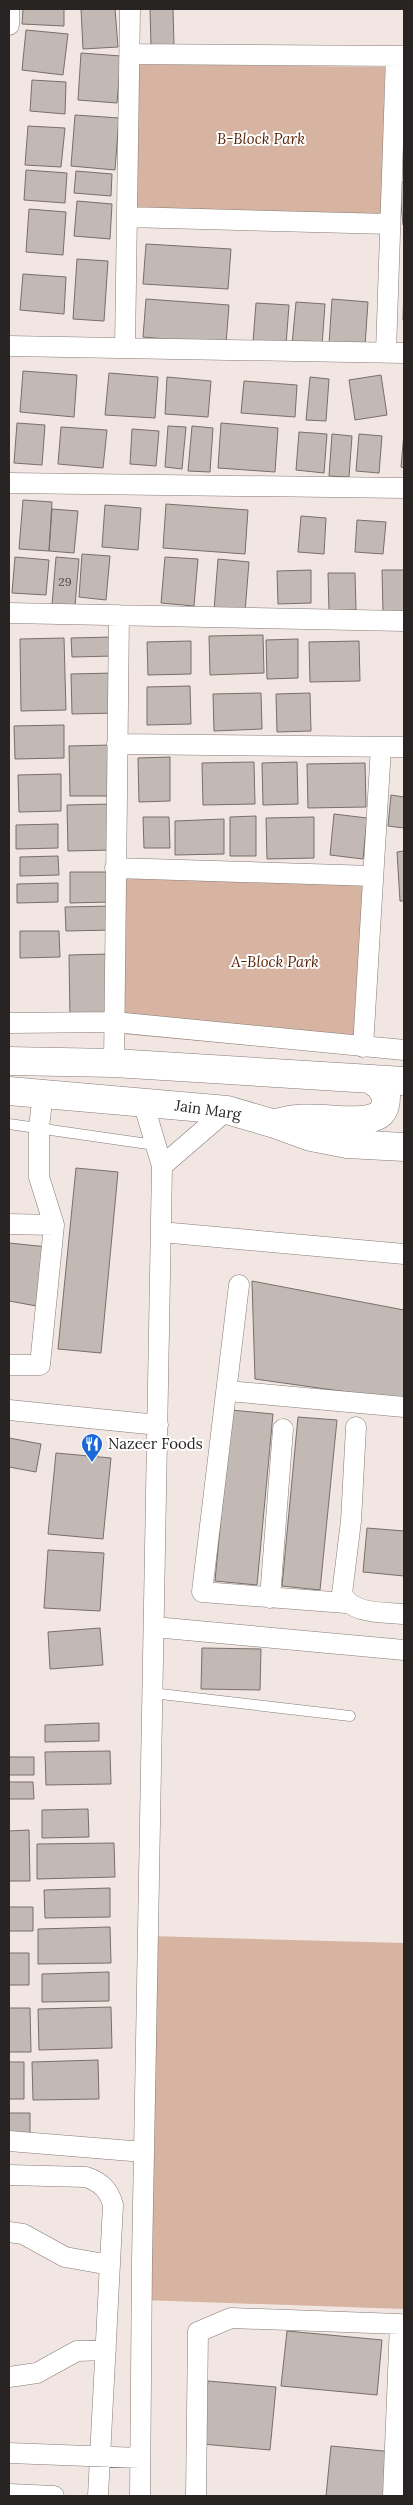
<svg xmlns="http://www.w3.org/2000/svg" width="413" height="2505" font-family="Lora,serif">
  <rect width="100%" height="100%" fill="#f1e6e1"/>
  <path fill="#d7b3a1" d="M137 64 385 67 382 215 136 211Z
    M121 871 366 880 357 1055 122 1034Z
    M149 1936 404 1943V2309L142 2300Z"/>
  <path fill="#c3b9b4" stroke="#786f6a" d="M23 9H64V26L22 24Z
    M81 9H115L118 47 83 49Z
    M150 9H173L174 46H151Z
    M26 30 68 34 63 75 22 70Z
    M81 53 121 56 117 103 78 100Z
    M32 80 66 82 65 114 30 111Z
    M75 115 119 118 115 170 71 166Z
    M28 126 65 128 61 167 25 165Z
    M26 170 67 173 65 203 24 200Z
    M76 171 112 174 111 196 74 193Z
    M404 182V224L403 225 399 183Z
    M77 201 112 204 110 239 74 236Z
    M29 209 66 212 63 255 26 252Z
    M146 244 231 249 228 289 143 284Z
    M77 259 108 261 104 321 73 319Z
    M23 274 66 277 64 314 20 310Z
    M404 287V320H403Z
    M146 299 229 305 226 344 143 337Z
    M332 299 368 302 365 346 329 344Z
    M296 302 325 304 322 346 292 344Z
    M256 303 289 305 286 345 253 342Z
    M23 371 77 375 74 417 20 412Z
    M109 373 158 377 155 418 105 415Z
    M381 375 387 415 355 420 349 380Z
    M167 377 211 381 208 417 165 414Z
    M310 377 329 379 326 421 306 420Z
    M244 381 297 385 295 417 241 413Z
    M17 423 45 425 42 465 14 463Z
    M221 423 278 428 275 472 218 468Z
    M168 426 186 427 182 469 165 467Z
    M192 426 213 428 210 472 188 471Z
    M61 427 107 430 103 468 58 464Z
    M132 429 159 431 156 466 130 464Z
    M299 432 327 434 324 473 296 470Z
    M404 433V468L401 467Z
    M332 434 352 436 349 477 329 476Z
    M359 434 382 436 379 473 356 471Z
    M23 500 52 502 49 551 19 549Z
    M166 504 248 510 245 554 163 548Z
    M105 505 141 508 138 550 102 547Z
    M52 509 78 511 74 553 49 551Z
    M301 516 326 518 324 554 298 552Z
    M357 520 386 522 383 554 355 552Z
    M82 554 110 556 106 600 79 597Z
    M15 557 49 560 46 595 12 593Z
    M56 557 79 559 75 606 52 605Z
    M165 557 198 559 194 606 161 603Z
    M218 559 249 562 245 612 214 610Z
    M311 570V603L278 604 277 571Z
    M382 570H404V612L383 613Z
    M328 573H355L356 610H329Z
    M263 635 264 673 210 675 209 636Z
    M113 637 114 656 72 657 71 638Z
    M64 638 66 710 21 711 20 639Z
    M298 639V678L267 679 266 640Z
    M191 641V674L148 675 147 642Z
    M359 641 360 681 310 682 309 642Z
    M115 673 116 713 72 714 71 674Z
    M190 686 191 724 147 725V687Z
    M261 693 262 729 214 731 213 694Z
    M310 693 311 731 277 732 276 694Z
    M64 725V758L15 759 14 726Z
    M112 745 113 796H70L69 746Z
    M170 757V801L139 802 138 758Z
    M254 762 255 804 203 805 202 763Z
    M297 762 298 804 263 805 262 763Z
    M365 763 366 807 308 808 307 764Z
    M61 774V811L19 812 18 775Z
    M391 795 404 797V828L388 826Z
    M112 804 113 850 68 851 67 805Z
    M334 814 367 818 363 859 330 855Z
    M256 816V856H230V817Z
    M143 817H169L170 848H144Z
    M314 817V858L267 859 266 818Z
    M224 819V854L175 855V821Z
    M58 824V848L16 849V825Z
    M404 851V901H400L397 852Z
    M58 856 59 875 20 876V857Z
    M70 872H108L109 902 70 903Z
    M58 883V902L17 903V884Z
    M113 906V930L66 931 65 907Z
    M20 931H59L60 957 20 958Z
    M110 954 111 1019H70L69 955Z
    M76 1168 118 1172 101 1353 58 1349Z
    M9 1243 48 1247 42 1307 9 1301Z
    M252 1281 404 1310V1400L255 1379Z
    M231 1410 273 1414 257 1585 215 1581Z
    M298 1417 337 1420 320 1590 282 1586Z
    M9 1438 41 1444 36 1472 9 1467Z
    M56 1453 111 1458 103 1539 48 1534Z
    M367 1528 404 1531V1576L363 1572Z
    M48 1550 104 1553 100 1611 44 1608Z
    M100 1628 103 1665 50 1669 48 1632Z
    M202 1648 261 1649 260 1690 201 1689Z
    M99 1723V1741L45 1742V1725Z
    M110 1751 111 1784 46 1785 45 1752Z
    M9 1757H34V1775H9Z
    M9 1782H33L34 1799H9Z
    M88 1809 89 1837 42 1838V1810Z
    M29 1830 30 1881H9V1831Z
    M114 1843 115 1877 37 1879V1844Z
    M110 1888V1917L45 1918 44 1890Z
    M9 1907H33V1931H9Z
    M110 1927 111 1963 38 1964V1929Z
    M9 1953H29V1985H9Z
    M109 1972V2001L42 2002V1974Z
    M111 2007 112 2048 39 2050 38 2009Z
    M9 2008H30L31 2052H9Z
    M98 2060 99 2099 33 2100 32 2062Z
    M9 2062H24V2099H9Z
    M9 2113H30V2135L9 2136Z
    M287 2331 382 2340 377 2395 281 2386Z
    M208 2381 276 2387 270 2450 202 2444Z
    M331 2446 394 2452 390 2496H326Z"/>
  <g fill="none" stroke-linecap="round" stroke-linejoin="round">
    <g stroke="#857b77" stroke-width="11">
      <path id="lane" d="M9 1124 155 1145
        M152 1693 350 1716"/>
    </g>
    <g stroke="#857b77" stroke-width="21">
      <path id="street" d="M9 25V9
        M130 54 404 56
        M127 217 390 224
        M9 346 404 353
        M125 348 130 9
        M386 352 396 56
        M9 483 404 488
        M9 613 404 621
        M117 744 404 747
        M115 868 373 876
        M9 1023 114 1022 404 1050
        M363 1047 381 747
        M114 1063 119 615
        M162 1166 227 1110
        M9 1224 54 1225 39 1177V1127L43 1094
        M161 1232 404 1254
        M239 1285 202 1592 346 1603
        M9 1365H40L54 1225
        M228 1391 404 1407
        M9 1410 158 1425
        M356 1427 351 1521 342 1594C353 1615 383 1612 404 1614
        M270 1598 283 1429
        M154 1627 404 1650
        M9 2141 144 2152
        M9 2175 86 2177C101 2182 109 2190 113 2205L98 2496
        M9 2232 23 2234 65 2257 110 2265
        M9 2377 37 2373 77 2351 106 2350
        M9 2453 140 2458
        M9 2494 54 2496
        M140 2496 142 2261 162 1166 143 1102
        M196 2496 198 2332 231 2318 400 2324 393 2496"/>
    </g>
    <g stroke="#857b77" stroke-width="29">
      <path id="secondary" d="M9 1061 114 1063 404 1081
        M9 1091 227 1110 275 1124 311 1137 347 1144 404 1147
        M275 1124C309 1110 352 1128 377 1116 385 1112 386 1103 386 1096L380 1086 370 1079"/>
    </g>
    <use href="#lane" stroke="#fff" stroke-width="10"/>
    <use href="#street" stroke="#fff" stroke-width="20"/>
    <use href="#secondary" stroke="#fff" stroke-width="28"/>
  </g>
  <defs>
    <g id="restaurant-pin" transform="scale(1.125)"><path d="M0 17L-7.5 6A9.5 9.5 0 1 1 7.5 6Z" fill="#1a69d4" stroke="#fff"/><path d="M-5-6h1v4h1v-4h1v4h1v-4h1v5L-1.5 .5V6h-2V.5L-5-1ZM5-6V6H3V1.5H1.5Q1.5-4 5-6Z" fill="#fff"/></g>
  </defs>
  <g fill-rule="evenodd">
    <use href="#restaurant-pin" x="92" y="1444"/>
  </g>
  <g text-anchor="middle" stroke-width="4" stroke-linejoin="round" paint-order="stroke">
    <g font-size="12" fill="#4f4947">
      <text x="65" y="586">29</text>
    </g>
    <g font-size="15" font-style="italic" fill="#531f00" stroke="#fff">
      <text x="261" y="144">B-Block Park</text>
      <text x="275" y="967">A-Block Park</text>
    </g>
    <g font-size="15" fill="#282423" stroke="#fff">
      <text transform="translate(208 1110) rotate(8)" y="5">Jain Marg</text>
    </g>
    <g font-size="15" fill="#282423" stroke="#fff" text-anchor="start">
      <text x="108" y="1449">Nazeer Foods</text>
    </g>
  </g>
  <rect width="413" height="2505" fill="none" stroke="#282423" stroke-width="20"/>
</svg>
